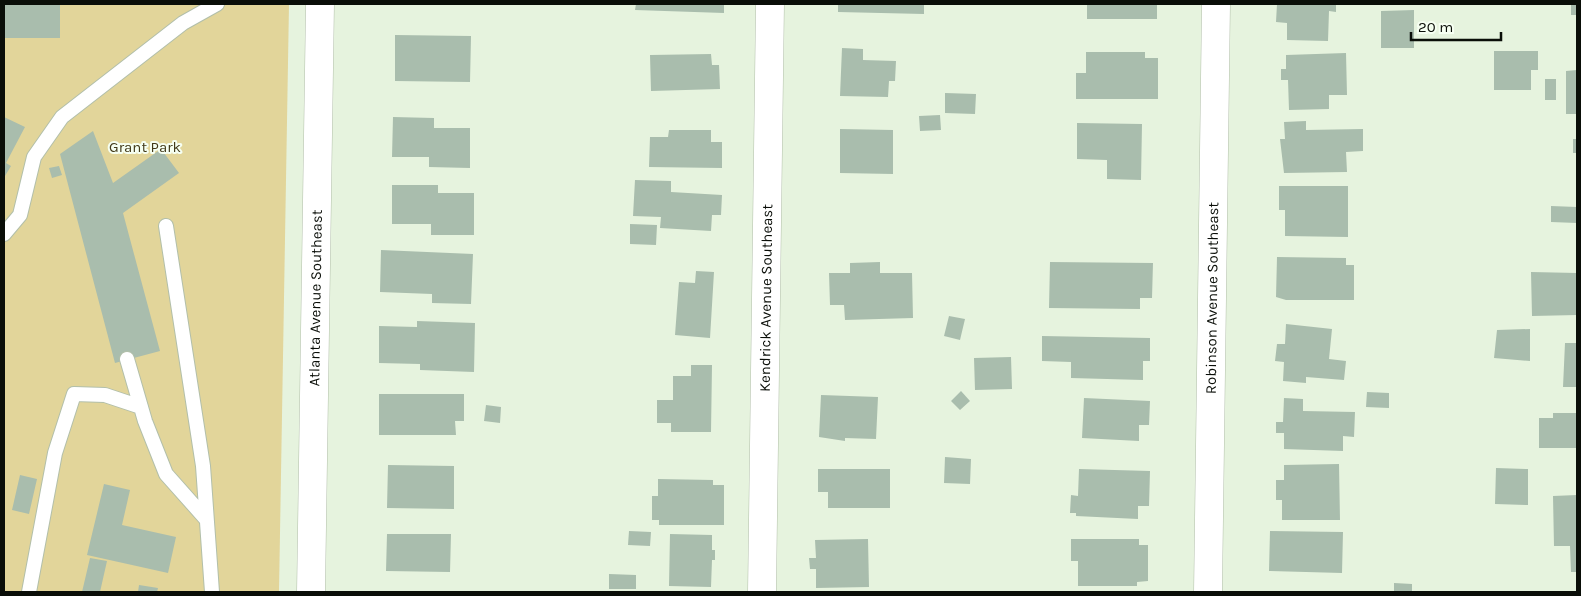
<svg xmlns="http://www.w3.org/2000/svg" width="1581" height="596" font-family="Karla,sans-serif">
  <rect width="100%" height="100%" fill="#e6f3de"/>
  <path fill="#e2d59a" d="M4 4H289L279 592H4Z"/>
  <path fill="#a9bdad" d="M4 4H60V38H4Z
    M636 4H724V13L635 10Z
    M838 4H924V14L838 12Z
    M1087 4H1157V19H1087Z
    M1277 4H1336V12L1329 11 1328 41 1287 40V23L1276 22Z
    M1571 4H1577V15H1571Z
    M1414 10V48H1381V11Z
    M395 35 471 36 470 82 395 81Z
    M842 48 863 49V60L896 61 895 81H889L888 97 840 96Z
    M1494 51H1538V70H1531V90H1494Z
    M1086 52H1145V58H1158V99H1076V73H1086Z
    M1346 53 1347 95H1329V109L1289 110 1288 80H1281V69H1286V55Z
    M711 54 712 65H719L720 89 651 91 650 55Z
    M1577 70V114H1566V71Z
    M1545 79H1556V100H1545Z
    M945 93 976 94 975 114 945 113Z
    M940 115 941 130 920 131 919 116Z
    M4 117 25 127 6 163 11 166 5 176Z
    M393 117 434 118V128H470V168L429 167V157H392Z
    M1306 121V130L1363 129V151L1346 152 1347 172 1284 173 1280 139H1285L1284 122Z
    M1077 123 1142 124 1141 180 1107 179V160L1077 159Z
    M840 129 893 130V174L840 173Z
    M669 130H711V142H722V168L649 167 650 137H668Z
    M93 131 113 183 161 149 179 173 123 213 160 351 115 363 60 154Z
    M1573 139H1577V153H1573Z
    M59 166 62 175 52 178 49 168Z
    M635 180 671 181V192L722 195 721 215H712L711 231 660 228 661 217 633 216Z
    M392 185H438V193H474V235H431V224H392Z
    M1279 186H1348V237L1285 236V210H1279Z
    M1551 206 1577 207V223L1551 222Z
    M630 224 657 225 656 245 630 244Z
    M381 250 473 254 471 304 432 303V294L380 292Z
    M1277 257 1346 258V265H1354V300H1286L1276 297Z
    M880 262V273H912L913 318 845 320 844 305H830L829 273H850V263Z
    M1050 262 1153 263 1152 298H1140V309L1049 308Z
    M696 271 714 272 710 338 675 335 679 282 695 283Z
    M1531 272 1577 273V315L1532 316Z
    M949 316 965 319 960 340 944 336Z
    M417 321 475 323 474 372 420 370V364L379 363V326L417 327Z
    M1286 324 1332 329 1329 359 1346 361 1344 380 1306 377V383L1283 381 1284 362 1275 361 1277 344H1285Z
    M1530 329V361L1494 358 1497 330Z
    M1042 336 1150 338V361H1143V380L1071 378V362L1042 361Z
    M1565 343H1577V387H1563Z
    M1011 357 1012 389 975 390 974 358Z
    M691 365H712L711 432H671V423H657V400H673V376H691Z
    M961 391 970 401 960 410 951 401Z
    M1367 392 1389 393V408L1366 407Z
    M379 394H464V421H455L456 435H379Z
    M821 395 878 397 876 439 845 438V441L819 437Z
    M1084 398 1150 401 1149 425H1139V441L1082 438Z
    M1284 398 1303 399V411L1355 412 1354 437 1343 436V451L1284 449V433H1276V422H1283Z
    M486 405 501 407 500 423 484 421Z
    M1553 413H1577V448H1539V418H1553Z
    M945 457 971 459 970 484 944 483Z
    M1339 464 1340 520H1282V500H1276V480H1284V465Z
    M388 465 454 466V509L387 508Z
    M1496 468 1528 469V505L1495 504Z
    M818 469H890V508H828V492H818Z
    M1079 469 1150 471 1149 506H1138V519L1076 516V513H1070L1071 495 1078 496Z
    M20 475 37 479 29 514 12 510Z
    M658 479 713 480V485H724V525H659V520H652V496H658Z
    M104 484 130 490 122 525 176 537 168 573 87 555Z
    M1577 495V572H1571L1570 546H1554L1553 496Z
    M629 531 651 532 650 546 628 545Z
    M1270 531 1343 532 1342 573 1269 571Z
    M387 534H451L450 572 386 571Z
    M670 534 712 535V550H715V560H712L711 587 669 586Z
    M868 539 869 587 816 588V569H810L809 558H816L815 540Z
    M1071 539H1139V545H1148V581L1137 582V586H1078V561H1071Z
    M90 558 107 561 100 592H82Z
    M609 574 636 575V589H609Z
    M1394 583 1412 584V592H1394Z
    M139 585 158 588 157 592H138Z"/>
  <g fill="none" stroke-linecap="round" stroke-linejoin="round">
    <g stroke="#b2bfaa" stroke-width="16">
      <path id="lane" d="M166 226 203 466 212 592
        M4 234 20 215 34 157 62 117 183 23 217 4
        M127 359 145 421 166 474 206 519
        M29 592 55 453 74 394 105 395 141 407"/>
    </g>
    <g stroke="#b2bfaa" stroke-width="29">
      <g id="street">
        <path id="s1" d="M762 592 770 4"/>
        <path id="s2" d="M1208 592 1216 4"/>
      </g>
    </g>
    <g stroke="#b2bfaa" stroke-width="29">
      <g id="secondary">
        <path id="s3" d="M311 592 320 4"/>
      </g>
    </g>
    <use href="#lane" stroke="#fff" stroke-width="14"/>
    <use href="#street" stroke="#fff" stroke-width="28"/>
    <use href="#secondary" stroke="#fff" stroke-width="28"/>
  </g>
  <g text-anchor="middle" stroke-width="4" stroke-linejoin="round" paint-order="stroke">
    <g font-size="15" fill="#413919" stroke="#f6fff2">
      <text x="145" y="152">Grant Park</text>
    </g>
    <g font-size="15" fill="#0a0e08" stroke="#f6fff2">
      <text dy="5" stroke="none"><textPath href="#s3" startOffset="294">Atlanta Avenue Southeast</textPath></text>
      <text dy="5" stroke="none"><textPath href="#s1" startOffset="294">Kendrick Avenue Southeast</textPath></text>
      <text dy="5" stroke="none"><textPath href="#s2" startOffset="294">Robinson Avenue Southeast</textPath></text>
    </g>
  </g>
  <rect width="1581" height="596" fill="none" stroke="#0a0e08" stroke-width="10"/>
  <path d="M1411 32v8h90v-8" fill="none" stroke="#0a0e08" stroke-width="2.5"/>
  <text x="1418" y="32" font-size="15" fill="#0a0e08" stroke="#f6fff2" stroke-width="4" paint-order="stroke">20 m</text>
</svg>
